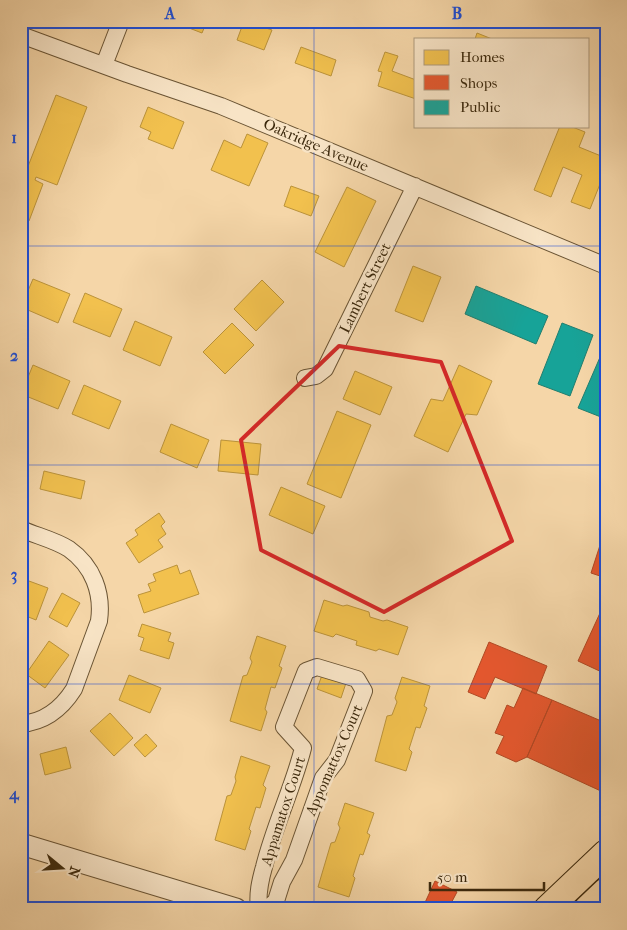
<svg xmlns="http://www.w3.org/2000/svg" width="627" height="930" font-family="'IM FELL French Canon',serif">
  <rect width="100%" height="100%" fill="#f5d6a8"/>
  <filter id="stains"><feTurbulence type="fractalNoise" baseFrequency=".004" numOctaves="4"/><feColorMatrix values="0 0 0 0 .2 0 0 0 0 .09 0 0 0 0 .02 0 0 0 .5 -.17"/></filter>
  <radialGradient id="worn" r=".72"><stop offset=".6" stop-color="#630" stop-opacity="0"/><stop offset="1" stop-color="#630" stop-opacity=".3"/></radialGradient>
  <path fill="#f2c14e" stroke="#bb933a" d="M171 21H207L202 33Z
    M244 21 272 30 264 50 237 40Z
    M451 21H470L468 27Z
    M477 33 492 39H475Z
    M301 47 336 60 331 76 295 63Z
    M385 52 398 56 392 71 416 80V99L378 86 382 72 378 71Z
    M56 95 87 107 57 185 36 177 35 180 43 184 29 221 21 217V173L25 174Z
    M148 107 184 122 173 149 148 139 151 132 140 127Z
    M560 126H570L585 132 579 147 606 158V169L590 209 571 202 582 175 563 167 551 197 534 190Z
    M247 134 268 143 249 186 211 170 224 140 241 148Z
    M291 186 319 196 311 216 284 206Z
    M347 187 376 201 344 267 315 252Z
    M413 266 441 277 423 322 395 311Z
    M33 279 70 294 58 323 21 307Z
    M262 280 284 302 256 331 234 309Z
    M85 293 122 309 110 337 73 322Z
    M135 321 172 337 160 366 123 350Z
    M232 323 254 345 225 374 203 352Z
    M33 365 70 381 58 409 21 394Z
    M459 365 492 381 477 415 466 414 448 452 414 436 431 399 443 401Z
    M355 371 392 387 380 415 343 399Z
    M84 385 121 401 109 429 72 414Z
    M337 411 371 425 341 498 307 484Z
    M171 424 209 440 197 468 160 452Z
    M221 440 261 444 258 475 218 471Z
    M44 471 85 481 81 499 40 489Z
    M281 487 325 506 313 534 269 515Z
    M159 513 165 522 161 526 166 534 158 540 163 547 139 563 126 543 138 535 135 530Z
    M177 565 180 574 190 570 199 594 144 613 138 595 151 591 148 584 156 581 153 574Z
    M29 581 48 588 36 620 21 614V596H23Z
    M62 593 80 603 67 627 49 617Z
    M324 600 343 606 347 605 369 612 370 617 383 621 387 620 408 627 398 655 379 649 376 651 356 645 357 641 336 634 333 637 314 631Z
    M142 624 171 633 168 641 174 643 169 659 140 650 144 638 138 636Z
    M257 636 286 646 279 666 282 668 275 688 271 687 265 709 267 712 261 731 230 721 243 676 247 675 252 662 250 658Z
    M49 641 69 655 45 688 26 674Z
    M129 675 161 688 150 713 119 700Z
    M322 675 346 683 341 698 317 689Z
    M402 677 430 686 424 706 427 708 420 728 416 727 409 749 412 752 406 771 375 761 387 716 392 715 397 702 395 698Z
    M110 713 133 738 114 756 90 731Z
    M146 734 157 746 145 757 134 745Z
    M66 747 71 768 45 775 40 754Z
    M241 756 270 766 263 785 266 788 260 808 256 807 249 829 251 831 245 850 215 840 227 796 231 795 236 781 235 777Z
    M21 760 26 761 21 778Z
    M345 803 374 813 367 833 370 835 363 855 360 854 353 876 355 878 349 897 318 887 331 843 335 842 340 828 338 824Z"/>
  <path fill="#e4572e" stroke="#b24924" d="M603 536 606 537V578L591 573Z
    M606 600V674L578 661Z
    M489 642 547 666 536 694 495 677 485 699 468 692Z
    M523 688 552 700 527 757 516 762 496 753 504 736 495 733 507 705 514 708Z
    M552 700 606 723V785L603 792 527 757Z
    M435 881 457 892 448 909H422Z"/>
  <path fill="#17a398" stroke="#227e6e" d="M476 286 548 316 536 344 465 314Z
    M562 323 593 335 570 396 538 384Z
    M604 348H606V419L578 408Z"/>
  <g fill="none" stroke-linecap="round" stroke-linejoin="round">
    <g stroke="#6a5434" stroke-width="18">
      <path id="minor" d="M21 35 127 74 221 106 606 266
        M104 65 121 21
        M305 378 316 376 325 369 415 186
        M21 529C37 536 55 540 69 549 93 566 103 593 99 621L74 689C62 708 45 722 21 724
        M259 909C257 894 260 881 264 867 274 826 293 788 303 748L284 727 306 671 317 667 357 679 364 691 337 760 323 778 294 860 282 882 276 901 267 909"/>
    </g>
    <g stroke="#6a5434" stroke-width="23">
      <path id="tertiary" d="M21 844 236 909"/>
    </g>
    <g stroke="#3c290d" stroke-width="28">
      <path id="primary" d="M547 909 606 853
        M587 909 606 891"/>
    </g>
    <use href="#minor" stroke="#f8e4c6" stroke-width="16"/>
    <use href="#tertiary" stroke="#f8e4c6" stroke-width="21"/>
    <use href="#primary" stroke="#f5d6a8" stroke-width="26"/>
  </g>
  <path fill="none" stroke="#d62828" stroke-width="4" stroke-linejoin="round" d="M339 346 441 362 512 541 384 612 261 550 241 440Z"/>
  <path fill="none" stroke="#1d4ed8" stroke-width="1" stroke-opacity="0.55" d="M314 21V909M21 246H606M21 465H606M21 684H606"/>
  <g text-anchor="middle" stroke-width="5" stroke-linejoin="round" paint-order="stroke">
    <g font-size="15" fill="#3c290d" stroke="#f8e4c6">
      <text transform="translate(316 145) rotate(23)" y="5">Oakridge Avenue</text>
      <text transform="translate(365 288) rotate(-64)" y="5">Lambert Street</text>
      <text transform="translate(334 760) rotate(-66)" y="5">Appomattox Court</text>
      <text transform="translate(283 811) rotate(-72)" y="5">Appamatox Court</text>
    </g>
  </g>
  <rect width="627" height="930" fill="none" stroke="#f5d6a8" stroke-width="55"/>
  <rect x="414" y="38" width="175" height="90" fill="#f8e4c6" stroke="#ad997c"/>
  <rect x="424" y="50" width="25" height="15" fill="#f2c14e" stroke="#ad997c"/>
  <text x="460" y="62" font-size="15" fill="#3c290d">Homes</text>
  <rect x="424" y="75" width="25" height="15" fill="#e4572e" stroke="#ad997c"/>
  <text x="460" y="88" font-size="15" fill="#3c290d">Shops</text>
  <rect x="424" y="100" width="25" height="15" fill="#17a398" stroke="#ad997c"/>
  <text x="460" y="112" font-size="15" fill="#3c290d">Public</text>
  <g transform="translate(62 868) rotate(108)" stroke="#f8e4c6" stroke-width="4" paint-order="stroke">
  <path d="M0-4L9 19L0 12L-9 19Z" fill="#3c290d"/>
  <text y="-8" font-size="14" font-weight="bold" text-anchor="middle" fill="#3c290d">N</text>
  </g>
  <path d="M430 882v8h114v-8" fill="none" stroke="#3c290d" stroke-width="2.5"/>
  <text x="437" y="882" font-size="15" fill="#3c290d" stroke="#f8e4c6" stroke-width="4" paint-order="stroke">50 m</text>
  <rect x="28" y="28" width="572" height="874" fill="none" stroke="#1d4ed8" stroke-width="2"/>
  <g font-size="16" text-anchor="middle" font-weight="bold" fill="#1d4ed8">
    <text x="170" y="19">A</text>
    <text x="457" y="19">B</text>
    <text x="14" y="143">1</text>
    <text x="14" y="361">2</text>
    <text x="14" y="580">3</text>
    <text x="14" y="799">4</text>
  </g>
  <rect width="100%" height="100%" filter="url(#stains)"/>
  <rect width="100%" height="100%" fill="url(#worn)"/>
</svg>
